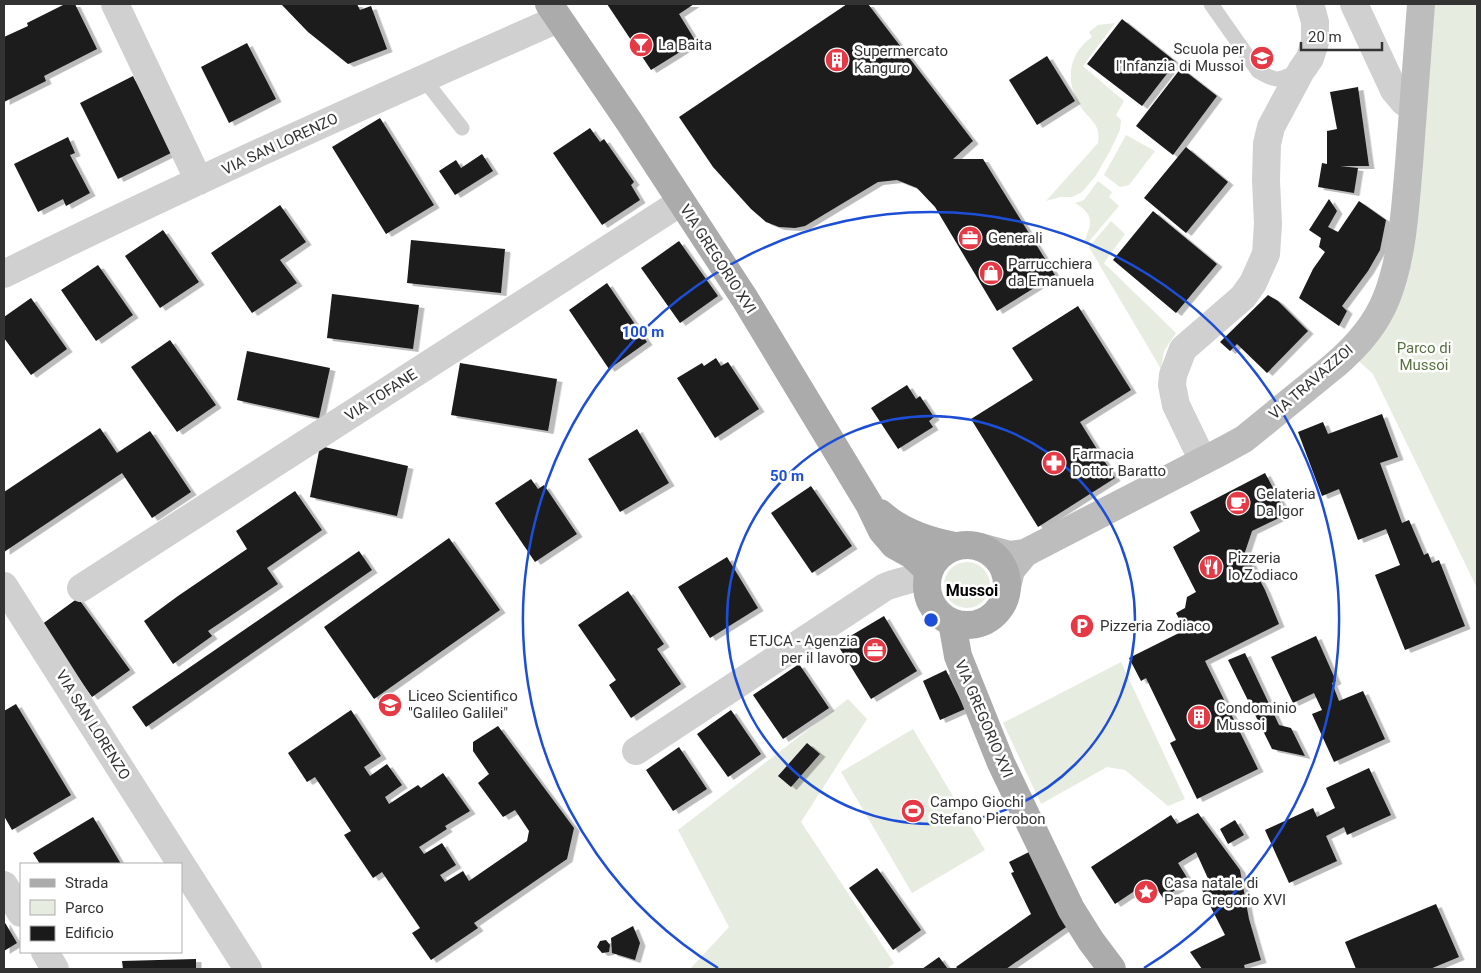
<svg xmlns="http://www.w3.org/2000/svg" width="1481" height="973" font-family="Roboto,sans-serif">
  <defs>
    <filter id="shadow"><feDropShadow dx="5.5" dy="3" stdDeviation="0" flood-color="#0004"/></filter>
  </defs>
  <rect width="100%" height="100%" fill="#fff"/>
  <path fill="#e6ecdf" d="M1427 4H1477V588L1373 374 1353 356 1384 322Z
    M1115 23 1083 66 1124 101 1116 115 1121 120 1120 130 1110 151 1095 177 1082 192 1072 197H1060L1046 201 1098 143C1101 123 1090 121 1080 106 1065 81 1068 54 1092 37L1089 32 1098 25Z
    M1126 135 1155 151 1129 185 1120 187 1104 175Z
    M1098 181 1112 192 1109 197 1119 206 1086 245 1084 242C1092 223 1095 215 1075 203L1084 200Z
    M1111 221 1125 234 1104 263 1176 333 1164 351 1161 369 1089 247Z
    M944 585a23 23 0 1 1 46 0a23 23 0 1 1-46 0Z
    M1121 662 1185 799 1168 806 1125 770 1107 767 1041 804 1003 723Z
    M848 699 867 719 801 822 894 963 887 969H690L729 927 678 830Z
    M913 729 985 850 912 893 841 772Z"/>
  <path fill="#1a1a1a" filter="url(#shadow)" d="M65 4H75L97 49 44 76 46 81 4 102V37L28 26 27 23Z
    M281 4H357L360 10 371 6 387 49 348 64 308 32Z
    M607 4H694L679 14 696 42 651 70Z
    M847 4H868L973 141 953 159H983L1055 275 997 311 935 207 917 188 897 180 878 182 805 226 795 228 779 227 766 222 751 209 713 167 679 117Z
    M1122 19 1176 62 1142 106 1087 64Z
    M247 43 276 99 229 123 201 67Z
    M1047 56 1075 101 1037 125 1009 80Z
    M1181 68 1217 96 1173 155 1136 126Z
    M133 76 171 153 118 179 80 103Z
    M1358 87 1369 166H1340L1358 168 1354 193 1318 187 1322 163 1327 164V131L1337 129 1330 92Z
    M380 118 434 205 386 234 332 147Z
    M590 128 600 142 604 139 634 182 631 185 640 200 602 225 553 153Z
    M68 137 75 153 70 155 90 193 66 206 63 199 38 212 14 164Z
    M1186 147 1228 182 1186 233 1144 198Z
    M482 154 493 171 455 195 439 171 456 160 461 168Z
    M1329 199 1337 211 1328 227 1338 232 1359 201 1386 220 1380 250 1368 271 1342 306 1347 311 1339 326 1299 298 1313 269 1325 252 1319 247 1321 238 1309 230Z
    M280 205 306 242 280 260 297 283 252 313 211 253Z
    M1153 211 1217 264 1176 313 1113 260Z
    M163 230 199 282 160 308 125 256Z
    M411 240 505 249 501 293 407 283Z
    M679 241 718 296 680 323 641 268Z
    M98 265 133 315 96 341 61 290Z
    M607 283 647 342 609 369 569 310Z
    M332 294 419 305 413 349 327 338Z
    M1268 295 1278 301 1308 331 1267 373 1237 344 1230 351 1220 342Z
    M31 298 67 349 31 375 4 338V317Z
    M1078 306 1131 390 1080 422 1115 478 1038 527 971 419 1033 380 1012 348Z
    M170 340 216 405 177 432 131 367Z
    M247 351 330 368 319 418 237 400Z
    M716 358 721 366 728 362 759 409 715 438 677 378 702 363 704 366Z
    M460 363 557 379 548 431 451 415Z
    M907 385 916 399 920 396 934 417 929 421 933 427 898 449 871 408Z
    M1382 414 1398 457 1380 463 1402 523 1409 520 1424 555 1428 553 1432 563 1439 560 1465 626 1405 650 1375 575 1400 565 1386 529 1358 540 1339 489 1322 496 1298 432 1323 422 1328 434Z
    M100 428 117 453 150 431 191 492 152 518 122 473 4 552V492Z
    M637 429 669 483 620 512 588 459Z
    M320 446 408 466 397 516 310 497Z
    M1265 473 1287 514 1252 531 1245 552 1265 590 1279 624 1205 661 1258 769 1197 799 1170 743 1176 740 1146 678 1141 681 1129 658 1185 630 1176 613 1185 608 1187 597 1196 592 1173 547 1200 531 1190 512Z
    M531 479 538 489 544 485 577 534 535 562 495 503Z
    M811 486 852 546 812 573 771 513Z
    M295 491 322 530 267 568 278 584 208 631 212 636 173 664 144 621 178 596 247 549 236 531Z
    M449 538 500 610 374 699 324 627Z
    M359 551 372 570 146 727 132 707Z
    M727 557 758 608 710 638 678 587Z
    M628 591 664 644 657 649 681 684 631 718 609 685 616 680 578 625Z
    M78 598 130 670 92 697 41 625Z
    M884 616 917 671 871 699 837 644Z
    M1316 636 1336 681 1332 683 1339 701 1363 691 1385 739 1334 762 1312 714 1322 710 1314 693 1293 703 1271 657Z
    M1245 653 1279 725 1291 728 1305 756 1272 749 1228 660Z
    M799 664 829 708 783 739 753 695Z
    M946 670 965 709 940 720 923 681Z
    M16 704 71 795 12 830 4 816V711Z
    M351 710 381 756 364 767 370 776 387 764 402 785 385 797 389 804 418 785 421 788 443 773 470 811 445 826 447 829 419 847 424 854 442 843 456 865 440 875 445 882 463 871 469 881 527 841 529 831 515 810 503 817 478 783 489 774 473 751V742L498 726 574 828 567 859 474 923 478 928 431 960 412 933 420 928 382 872 373 878 344 835 351 831 315 777 307 782 288 753Z
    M731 710 761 754 728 777 697 734Z
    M807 743 820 754 791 787 778 776Z
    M679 747 707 789 673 811 646 770Z
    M1369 768 1391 815 1347 835 1344 827 1326 836 1337 861 1289 883 1265 830 1313 808 1317 817 1335 808 1326 788Z
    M1198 813 1240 870 1249 919 1261 960 1244 965 1245 969H1202L1190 952 1225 935 1200 886 1210 883 1196 852 1178 863 1189 881 1163 898 1151 880 1115 904 1091 867 1171 815 1177 824Z
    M93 817 121 864H40L33 853Z
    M1235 820 1244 835 1228 844 1220 829Z
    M1033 850 1069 925 1006 969H958L956 967 1031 914 1011 873 1014 872 1009 862Z
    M877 868 921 930 893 950 849 888Z
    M1436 904 1459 957 1430 969H1356L1345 942Z
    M4 921 17 943 4 951Z
    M633 926 640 943 635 960 612 953 611 938Z
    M606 940 610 945 609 952 602 953 597 947 600 941Z
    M939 957 948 969H922Z
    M196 959V969H123L122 961Z"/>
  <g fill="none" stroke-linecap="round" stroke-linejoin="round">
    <path stroke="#d0d0d0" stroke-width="15" d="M1211 4 1258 71C1278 83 1279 80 1299 71
      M423 78 462 128"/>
    <path stroke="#d0d0d0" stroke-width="28" d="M115 4 199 181
      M1354 4 1394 90 1404 102 1413 107
      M4 274C186 184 372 101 558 19
      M1203 461 1176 405 1172 385 1173 375 1183 349 1243 297 1253 283 1266 254 1268 224 1266 180 1267 144 1271 127 1301 71 1310 58 1315 42V22L1310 4
      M4 586 248 969
      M81 588 681 202
      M636 751 885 587C899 581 915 580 928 573
      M4 885 21 913
      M45 952 55 969"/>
    <path stroke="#bdbdbd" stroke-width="28" d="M980 547 1010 555 1025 553 1224 450 1244 439 1335 365C1356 347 1376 324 1386 299 1403 257 1405 208 1409 164 1413 110 1417 57 1421 4
      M1007 587 1011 570 1025 553"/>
    <path stroke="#ababab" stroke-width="28" d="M549 4 630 123 745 299 869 504 882 531 894 545 912 555 929 571
      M880 513C901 532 928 541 955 546
      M927 585a40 40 0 1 1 80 0a40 40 0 1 1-80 0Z
      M952 622 958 656 1001 763 1071 909 1091 941 1112 969"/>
  </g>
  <g fill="none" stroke="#1d4ed8" stroke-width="2.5">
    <circle cx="931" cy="620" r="204"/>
    <path d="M718 968A408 408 0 1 1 1144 968"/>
  </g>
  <defs>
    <g id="bar-disc" transform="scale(1.25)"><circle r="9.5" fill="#e63946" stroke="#fff"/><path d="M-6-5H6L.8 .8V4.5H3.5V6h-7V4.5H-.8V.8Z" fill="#fff"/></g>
    <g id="school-disc" transform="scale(1.25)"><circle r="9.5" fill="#e63946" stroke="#fff"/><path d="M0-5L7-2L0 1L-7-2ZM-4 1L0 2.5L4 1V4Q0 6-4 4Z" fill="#fff"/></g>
    <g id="building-disc" transform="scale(1.25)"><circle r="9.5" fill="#e63946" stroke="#fff"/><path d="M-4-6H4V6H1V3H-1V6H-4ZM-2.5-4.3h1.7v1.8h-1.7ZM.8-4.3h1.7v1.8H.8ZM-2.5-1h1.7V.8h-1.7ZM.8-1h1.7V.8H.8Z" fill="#fff"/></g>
    <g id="office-disc" transform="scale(1.25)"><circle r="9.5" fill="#e63946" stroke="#fff"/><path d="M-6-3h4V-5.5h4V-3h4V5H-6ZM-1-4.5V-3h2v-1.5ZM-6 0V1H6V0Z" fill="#fff"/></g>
    <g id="shop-disc" transform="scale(1.25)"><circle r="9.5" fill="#e63946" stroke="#fff"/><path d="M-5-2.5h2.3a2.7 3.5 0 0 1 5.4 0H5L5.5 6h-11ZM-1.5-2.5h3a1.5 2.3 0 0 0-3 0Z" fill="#fff"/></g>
    <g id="pharmacy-disc" transform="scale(1.25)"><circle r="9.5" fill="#e63946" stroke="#fff"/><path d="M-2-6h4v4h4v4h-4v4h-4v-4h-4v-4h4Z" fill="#fff"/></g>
    <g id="cafe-disc" transform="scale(1.25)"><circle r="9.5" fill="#e63946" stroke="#fff"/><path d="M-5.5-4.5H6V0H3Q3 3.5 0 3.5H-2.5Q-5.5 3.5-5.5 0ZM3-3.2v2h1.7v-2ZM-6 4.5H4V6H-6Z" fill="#fff"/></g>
    <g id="restaurant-disc" transform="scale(1.25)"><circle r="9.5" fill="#e63946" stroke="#fff"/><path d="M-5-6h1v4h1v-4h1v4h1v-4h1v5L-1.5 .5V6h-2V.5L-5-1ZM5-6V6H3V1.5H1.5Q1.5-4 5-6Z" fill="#fff"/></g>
    <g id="parking-disc" transform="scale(1.25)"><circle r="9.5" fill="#e63946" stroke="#fff"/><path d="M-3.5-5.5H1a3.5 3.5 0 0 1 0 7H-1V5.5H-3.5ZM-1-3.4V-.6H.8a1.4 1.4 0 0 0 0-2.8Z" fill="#fff"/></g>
    <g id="stadium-disc" transform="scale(1.25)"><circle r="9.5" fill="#e63946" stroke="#fff"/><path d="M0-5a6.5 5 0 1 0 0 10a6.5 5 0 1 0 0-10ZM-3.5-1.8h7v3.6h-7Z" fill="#fff"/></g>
    <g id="sight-disc" transform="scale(1.25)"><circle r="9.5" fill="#e63946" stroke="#fff"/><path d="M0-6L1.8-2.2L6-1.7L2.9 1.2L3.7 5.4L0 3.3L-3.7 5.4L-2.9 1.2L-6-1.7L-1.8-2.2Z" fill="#fff"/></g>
  </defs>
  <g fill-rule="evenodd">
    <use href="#bar-disc" x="641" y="45"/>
    <use href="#school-disc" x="1262" y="58"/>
    <use href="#building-disc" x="837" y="60"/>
    <use href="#office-disc" x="970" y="238"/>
    <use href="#shop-disc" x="991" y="273"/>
    <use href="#pharmacy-disc" x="1054" y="463"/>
    <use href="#cafe-disc" x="1238" y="503"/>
    <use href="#restaurant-disc" x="1211" y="567"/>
    <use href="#parking-disc" x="1082" y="626"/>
    <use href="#office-disc" x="875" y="650"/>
    <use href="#school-disc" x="390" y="705"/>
    <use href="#building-disc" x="1199" y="717"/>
    <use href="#stadium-disc" x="913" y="811"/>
    <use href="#sight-disc" x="1146" y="892"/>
  </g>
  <g text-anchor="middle" stroke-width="5" stroke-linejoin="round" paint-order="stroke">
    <g font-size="15" fill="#333" stroke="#fff" text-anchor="start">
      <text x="658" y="50">La Baita</text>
      <text x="1244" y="54" text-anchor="end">Scuola per<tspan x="1244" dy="17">l'Infanzia di Mussoi</tspan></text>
      <text x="854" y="56">Supermercato<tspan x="854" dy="17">Kanguro</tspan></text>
      <text x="988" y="243">Generali</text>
      <text x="1008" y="269">Parrucchiera<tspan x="1008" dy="17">da Emanuela</tspan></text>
      <text x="1072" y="459">Farmacia<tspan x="1072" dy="17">Dottor Baratto</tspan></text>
      <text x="1256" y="499">Gelateria<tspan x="1256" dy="17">Da Igor</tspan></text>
      <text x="1228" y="563">Pizzeria<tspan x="1228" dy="17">lo Zodiaco</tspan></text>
      <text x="1100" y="631">Pizzeria Zodiaco</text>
      <text x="858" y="646" text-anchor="end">ETJCA - Agenzia<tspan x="858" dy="17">per il lavoro</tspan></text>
      <text x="408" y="701">Liceo Scientifico<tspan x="408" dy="17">"Galileo Galilei"</tspan></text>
      <text x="1216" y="713">Condominio<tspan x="1216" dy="17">Mussoi</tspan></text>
      <text x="930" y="807">Campo Giochi<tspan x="930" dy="17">Stefano Pierobon</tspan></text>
      <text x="1164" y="888">Casa natale di<tspan x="1164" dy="17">Papa Gregorio XVI</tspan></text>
    </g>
    <g font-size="15" fill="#333" stroke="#fff">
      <text transform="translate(280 144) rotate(-25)" y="5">VIA SAN LORENZO</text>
      <text transform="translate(718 259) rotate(57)" y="5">VIA GREGORIO XVI</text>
      <text transform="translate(1311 382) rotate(-41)" y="5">VIA TRAVAZZOI</text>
      <text transform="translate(381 395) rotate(-33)" y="5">VIA TOFANE</text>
      <text transform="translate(984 719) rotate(67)" y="5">VIA GREGORIO XVI</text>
      <text transform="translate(93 725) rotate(58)" y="5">VIA SAN LORENZO</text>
    </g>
    <g font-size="15" fill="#56703f" stroke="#fff">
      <text x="1424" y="353">Parco di<tspan x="1424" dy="17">Mussoi</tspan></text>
    </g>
    <g font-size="16" font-weight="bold" fill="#000" stroke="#fff">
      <text x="972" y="596">Mussoi</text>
    </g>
  </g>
  <circle cx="931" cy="620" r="8" fill="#1d4ed8" stroke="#fff" stroke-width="2.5"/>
  <g font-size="15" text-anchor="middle" font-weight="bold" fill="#1d4ed8" stroke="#fff" stroke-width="5" stroke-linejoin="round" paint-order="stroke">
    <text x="643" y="337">100 m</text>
    <text x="787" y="481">50 m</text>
  </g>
  <rect width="1481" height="973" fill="none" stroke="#333333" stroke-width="10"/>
  <rect x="20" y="863" width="162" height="90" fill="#ffffff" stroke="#adadad"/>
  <rect x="30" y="879" width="25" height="8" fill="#ababab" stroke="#adadad"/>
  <text x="65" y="888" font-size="15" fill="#333333">Strada</text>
  <rect x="30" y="900" width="25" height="15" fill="#e6ecdf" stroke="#adadad"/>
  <text x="65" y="913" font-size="15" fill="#333333">Parco</text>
  <rect x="30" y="926" width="25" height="15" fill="#1a1a1a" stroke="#adadad"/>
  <text x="65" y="938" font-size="15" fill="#333333">Edificio</text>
  <path d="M1301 42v8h81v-8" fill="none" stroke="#333333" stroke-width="2.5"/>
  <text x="1308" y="42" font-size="15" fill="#333333" stroke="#ffffff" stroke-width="4" paint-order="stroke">20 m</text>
</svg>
